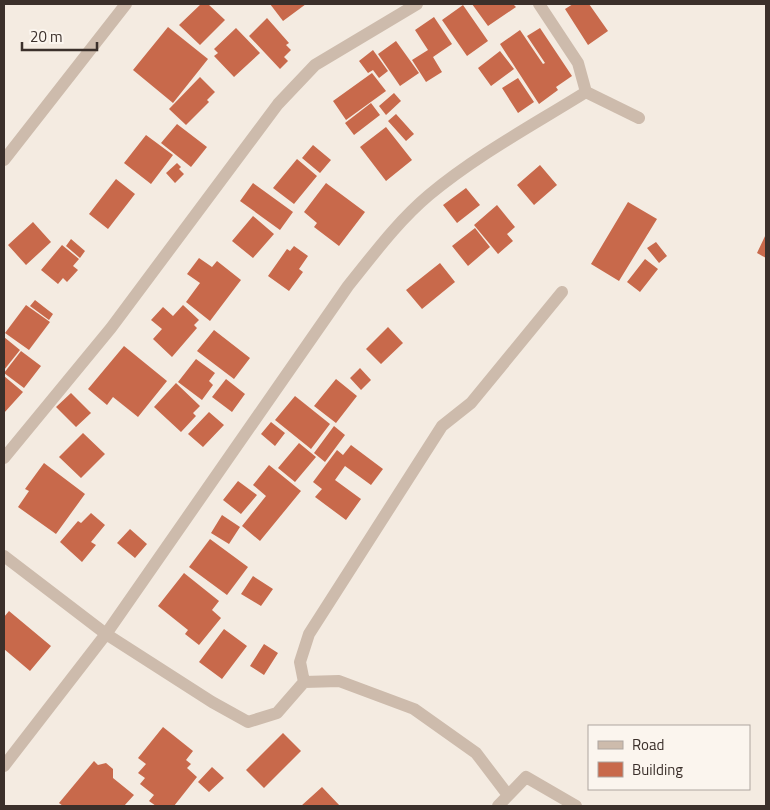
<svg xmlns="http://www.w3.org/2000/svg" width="770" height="810" font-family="'Titillium Web',sans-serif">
  <rect width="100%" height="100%" fill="#f4ebe1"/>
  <path fill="#c8694b" d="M201 4H208L225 20 200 45 179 25Z
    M270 4H306L283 21Z
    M472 4H513L516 7 488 26Z
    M573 4H589L608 31 588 45 565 9Z
    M463 5 488 41 467 56 442 20Z
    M434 17 452 44 433 57 442 72 426 82 412 60 428 50 415 30Z
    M267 18 289 43 286 45 291 50 284 57 288 61 280 69 249 36Z
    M168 27 208 59 173 103 133 70Z
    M236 28 260 53 234 77 214 56 218 53 214 49Z
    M540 28 572 76 556 87 558 90 539 104 500 44 520 30 543 64 545 63 527 36Z
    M396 41 419 73 400 86 378 54Z
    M373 50 388 71 379 78 373 70 368 73 359 61Z
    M500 51 514 69 491 86 478 68Z
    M372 73 386 91 346 120 333 101Z
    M200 77 215 92 207 100 209 102 186 125 169 109Z
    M518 78 534 102 518 113 502 88Z
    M394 93 401 101 386 115 379 106Z
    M371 103 380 115 354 135 345 123Z
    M396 114 414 134 406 141 388 121Z
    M177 124 207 147 191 167 161 143Z
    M386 127 412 160 386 181 360 147Z
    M146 135 173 155 151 184 124 163Z
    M313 145 331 160 320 173 302 158Z
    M297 159 317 176 294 204 273 188Z
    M177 163 181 167 179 169 184 174 175 183 166 173Z
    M540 165 557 185 534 205 517 185Z
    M116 179 135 194 108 229 89 214Z
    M253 183 293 212 280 230 240 201Z
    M326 183 365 212 339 246 314 227 317 223 304 212Z
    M466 188 480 205 457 223 443 205Z
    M628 202 657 219 619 281 591 264Z
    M497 205 515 227 507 234 513 241 498 254 474 225Z
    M253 216 274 234 253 258 232 241Z
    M33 222 51 242 26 265 8 245Z
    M475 228 490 247 468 266 452 246Z
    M766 234V258L757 253Z
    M71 239 85 251 80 258 66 246Z
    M656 242 667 256 659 263 647 248Z
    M62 245 79 259 73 266 78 270 67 282 63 278 58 284 41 270Z
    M294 246 308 256 299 269 303 272 289 291 268 276 287 249 290 251Z
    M199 258 212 267 217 261 241 280 210 321 186 302 200 283 187 274Z
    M645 259 658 269 640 292 627 282Z
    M440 263 455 282 422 309 406 290Z
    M35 300 53 314 49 320 30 306Z
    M26 305 50 322 29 350 5 333Z
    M183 305 199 320 194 325 197 328 172 357 153 339 162 329 151 320 163 307 173 316Z
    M388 327 403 343 381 364 366 349Z
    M214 330 250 358 234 379 197 351Z
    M4 337 20 350 4 370Z
    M124 346 167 381 138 417 113 397 107 405 88 389Z
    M21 351 41 366 24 388 4 373Z
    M196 359 215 373 209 381 213 385 202 400 178 382Z
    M360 368 371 380 361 390 350 378Z
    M4 376 23 392 4 413Z
    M226 379 245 394 232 412 212 397Z
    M336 379 357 396 336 423 314 406Z
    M176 383 200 406 193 413 196 416 181 432 154 407Z
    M71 393 91 413 76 427 56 407Z
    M295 396 330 424 311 449 275 420Z
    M209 412 224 425 203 447 188 434Z
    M271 422 285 433 275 446 261 434Z
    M334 426 345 435 325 462 314 453Z
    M83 433 105 454 81 478 59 457Z
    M299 443 316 457 295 482 278 468Z
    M351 445 383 469 371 485 345 466 335 480 361 499 346 520 315 497 322 489 313 482 337 450 343 455Z
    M44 463 85 494 56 534 18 507 29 491 25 489Z
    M269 465 301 491 260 541 242 526 266 496 253 485Z
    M238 481 257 495 241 514 223 500Z
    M91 513 105 525 91 542 96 545 82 562 60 542 78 521 81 523Z
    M222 515 240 527 229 544 211 533Z
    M130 529 147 544 135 558 117 543Z
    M210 539 248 567 227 595 189 567Z
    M184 573 219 601 212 610 221 618 199 645 185 634 188 630 158 606Z
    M253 576 273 589 261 606 241 594Z
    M9 611 51 646 30 671 4 649V617Z
    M224 629 247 646 222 679 199 662Z
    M264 644 278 653 264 675 250 666Z
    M163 727 193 751 186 760 191 764 187 768 197 777 174 806H156L149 801 154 795 140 784 145 778 138 773 146 764 138 758Z
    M283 733 301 751 264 788 246 770Z
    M94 761 98 765 106 763 113 769V778L134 795 124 806H63L59 803Z
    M212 767 224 778 209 792 198 782Z
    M322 787 340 806H301Z"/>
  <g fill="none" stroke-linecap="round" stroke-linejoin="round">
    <path stroke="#cdbbac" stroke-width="12" d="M539 4 578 63 586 92 639 118
      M4 160 126 4
      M4 458 111 328 278 104 315 65 417 4
      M4 556 106 634 212 702 248 722 277 713 304 682 339 681 414 709 476 753 508 795
      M304 682 300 662 309 634 442 426 471 403 562 292
      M4 766 106 634 348 286C373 255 398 221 429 195 477 155 533 125 586 92
      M498 806 526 777 576 806"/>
  </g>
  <rect width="770" height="810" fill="none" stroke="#3b302b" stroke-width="10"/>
  <rect x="588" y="725" width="162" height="65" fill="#fbf5ee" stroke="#aea6a0"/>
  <rect x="598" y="741" width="25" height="8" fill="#cdbbac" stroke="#aea6a0"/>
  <text x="632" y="750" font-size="15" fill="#3b302b">Road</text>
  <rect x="598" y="762" width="25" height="15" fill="#c8694b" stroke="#aea6a0"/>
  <text x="632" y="775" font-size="15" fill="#3b302b">Building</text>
  <path d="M22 42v8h75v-8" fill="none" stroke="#3b302b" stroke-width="2.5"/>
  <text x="30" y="42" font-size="15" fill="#3b302b" stroke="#fbf5ee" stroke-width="4" paint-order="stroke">20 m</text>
</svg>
